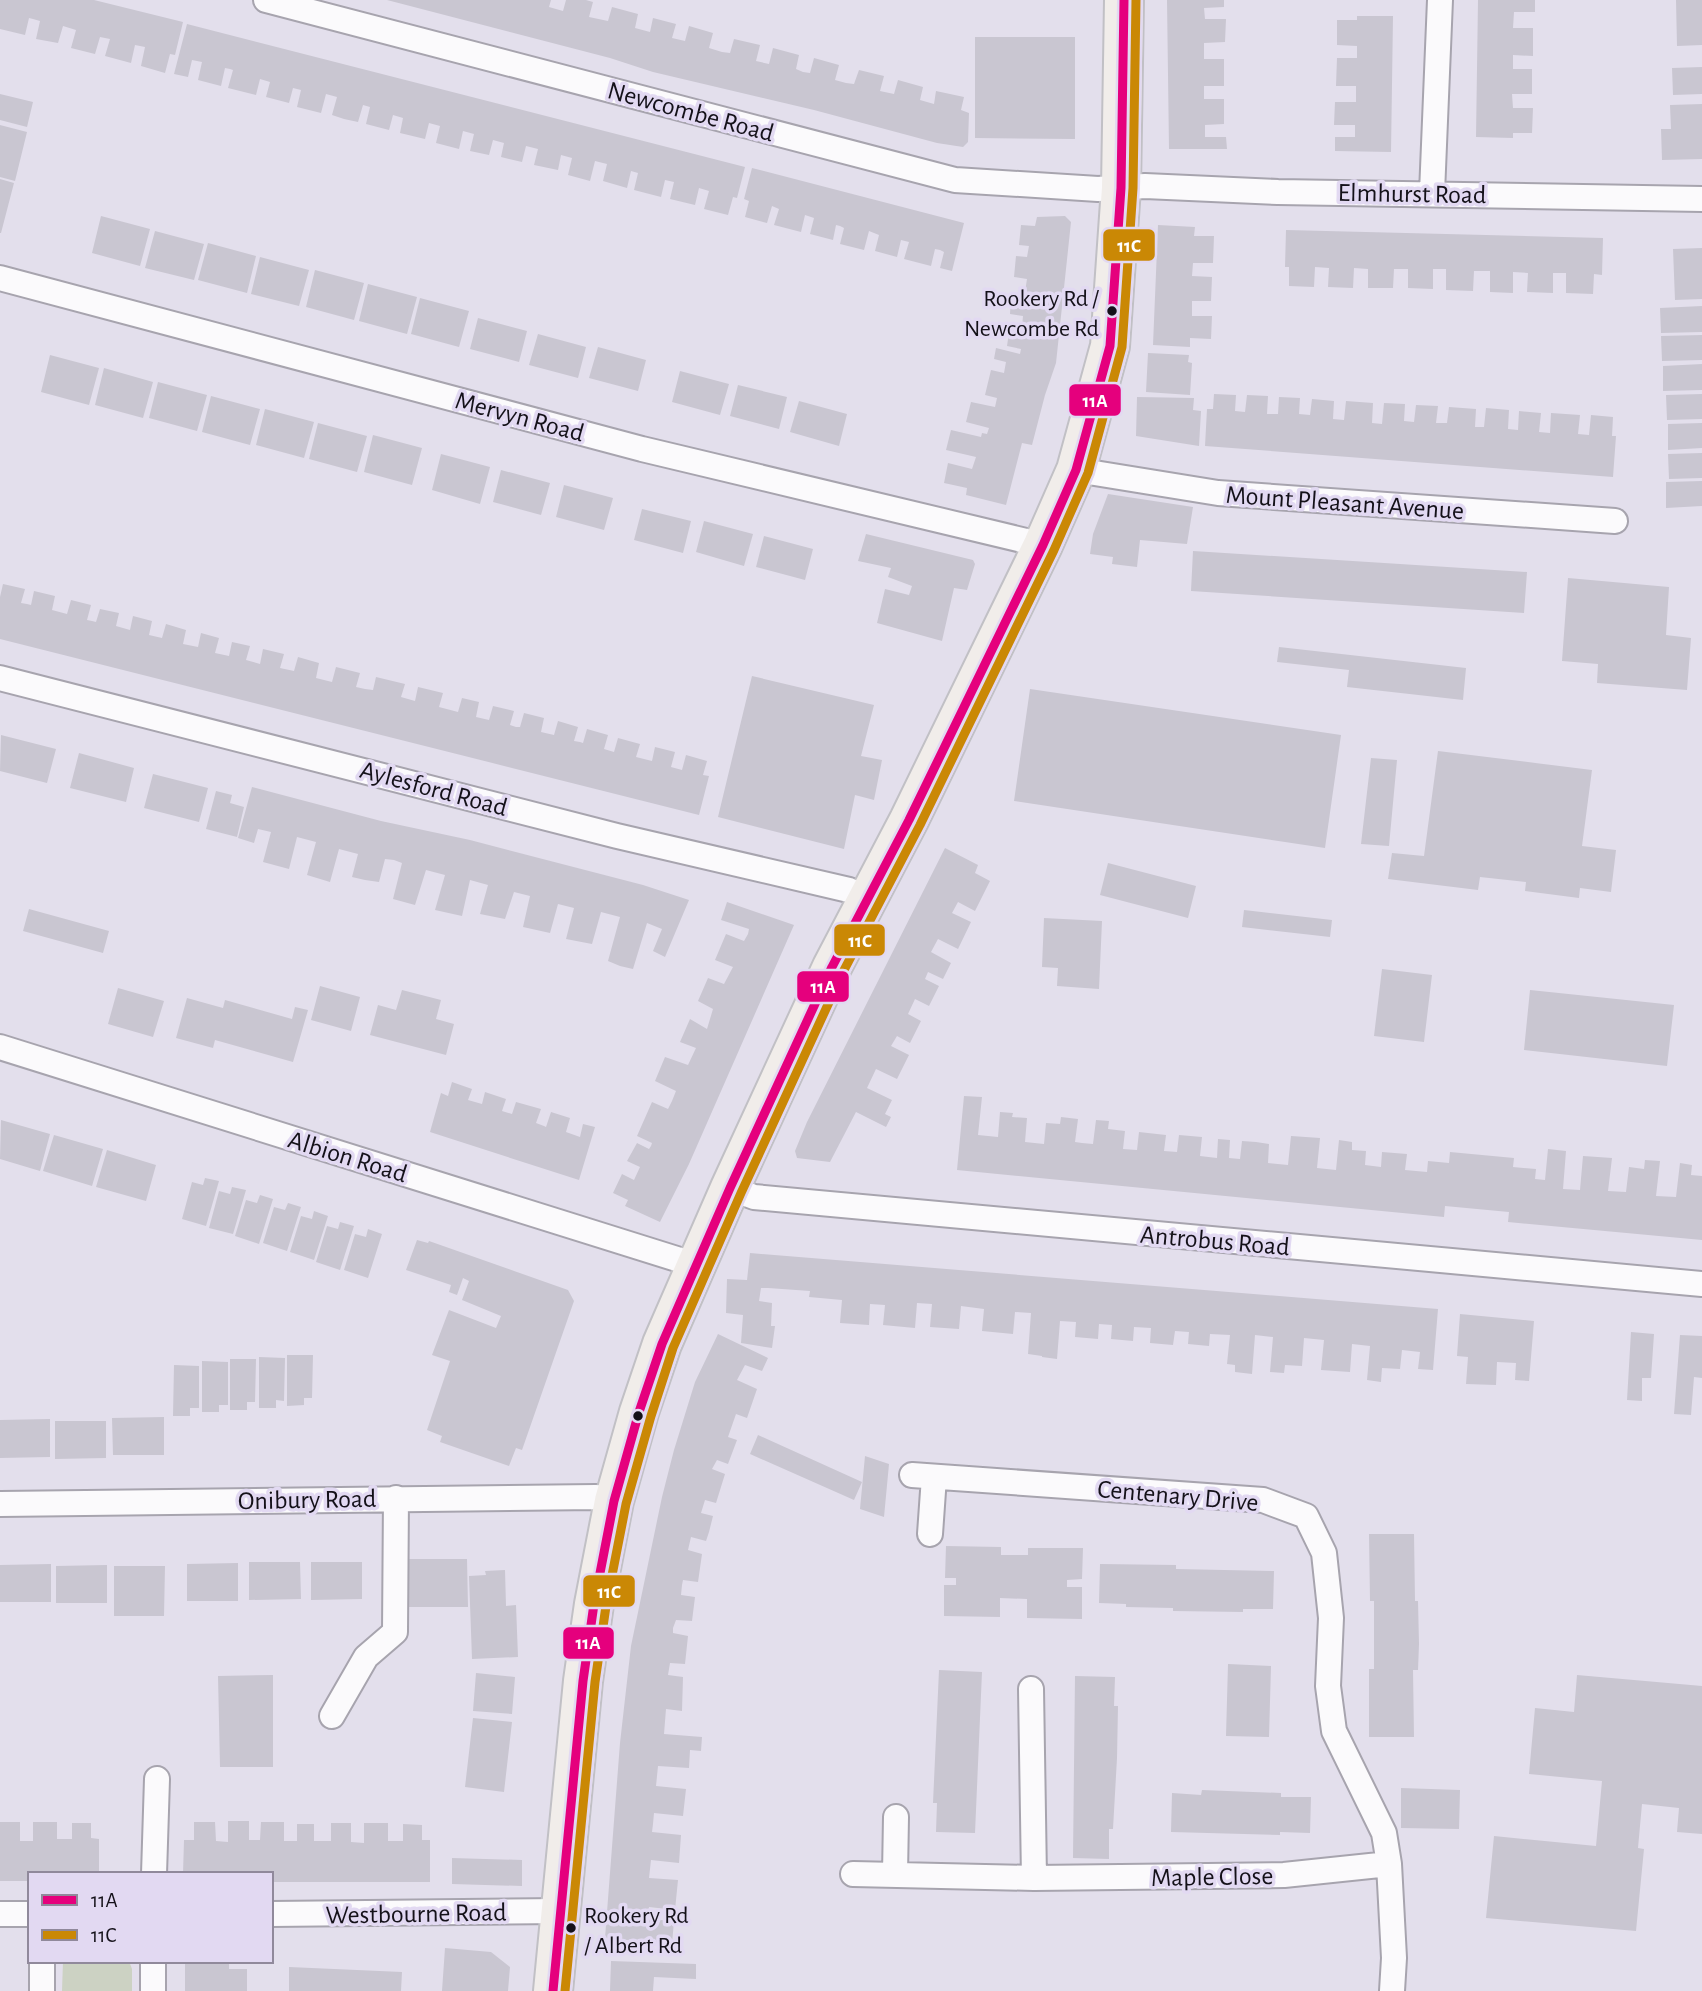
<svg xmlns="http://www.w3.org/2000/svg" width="1702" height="1991" font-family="'Alegreya Sans',sans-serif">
  <rect width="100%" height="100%" fill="#e3dfec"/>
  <path fill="#ccd2c3" d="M63 1961H129L132 1969V1991H62Z"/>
  <path fill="#c9c6d1" d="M0 0H94L183 22 175 55 170 54 165 73 141 66 145 47 135 45 131 63 105 56 110 39 100 37 95 54 71 48 76 30 63 26 58 43 36 39 40 21 33 19 29 18 25 35 0 29Z
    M387 0H551L549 7 563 11 566 0H586L593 2 589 17 608 21 612 7 638 14 635 28 650 32 653 18 676 24 672 38 685 41 689 26 713 33 709 48 722 52 730 53 734 39 760 45 756 61 769 64 773 48 799 55 796 69 803 72 810 73 814 58 839 65 835 80 846 83 854 84 859 70 884 76 880 91 894 94 898 80 923 87 920 100 934 104 936 91 964 97 961 110 969 113 968 142 963 147 937 143 814 110 653 72 610 58Z
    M1167 0H1224V7L1204 8 1205 19H1226L1225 42 1204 43V59H1224V86H1204V99H1224V124L1205 125V137H1226L1227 149H1169Z
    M1478 0H1535V12H1514L1513 28H1533V56L1513 55V69H1532V94H1512L1513 108H1533L1532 133H1513V138L1476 137Z
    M1676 0H1702V45L1677 46Z
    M1357 16H1393L1391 152 1335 151V137H1355V125H1334L1335 102H1356V86H1336L1337 58H1357V46L1337 45V20H1357Z
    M187 24 745 167 737 198 733 197 728 215 704 209 709 191 699 188 695 205 670 199 674 182 665 180 661 197 634 190 638 173 631 171 627 188 603 181 607 164 595 161 590 181 568 175 572 158 561 155 558 170 534 165 538 149 526 146 522 162 501 157 504 143 493 140 489 155 470 151 474 134 463 131 459 149 436 143 440 126 429 123 425 139 400 133 403 118 393 115 389 130 366 124 370 107 363 105 358 122 344 119 332 115 337 97 326 94 321 113 297 107 301 90 293 88 289 103 266 97 270 82 260 79 256 95 228 88 233 70 230 69 225 68 221 86 198 80 202 62 192 60 188 77 174 74Z
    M975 37H1075V139L975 138Z
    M1702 67V94L1673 95 1672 68Z
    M0 94 33 102 27 127 0 120Z
    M1702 104V159L1662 160 1661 129H1671L1670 105Z
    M0 125 27 132 15 181 0 177Z
    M752 168 964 223 952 271 940 268 944 252 940 250 935 249 931 266 904 259 909 242 901 240 897 257 875 251 879 235 869 231 864 250 840 244 844 228 840 226 836 225 833 240 810 234 814 218 805 215 801 232 774 225 779 209 772 206 767 223 745 217 749 201 744 199Z
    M0 179 14 183 1 233H0Z
    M101 216 150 229 140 266 92 253Z
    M1065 216 1071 222 1056 363 1045 395 1032 445 1022 443 1006 505 966 495 967 488 944 483 948 463 972 469 976 457 946 450 951 430 981 437 982 433 987 434 989 428 966 422 971 402 995 407 997 398 985 395 991 370 1004 373 1006 362 994 359 996 348 1020 354 1021 349 1007 346 1010 326 1022 327 1023 316 1010 314 1011 296 1024 298 1027 279 1014 277 1016 256 1027 257 1029 246 1019 245 1021 225 1035 226 1037 217Z
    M1158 225 1195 227 1194 236H1214L1213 263H1193L1192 276 1212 277 1211 301H1192V316H1212L1211 339 1190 338V347L1153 345Z
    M1286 230 1603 238 1602 275 1594 274 1593 294 1566 293V273H1553V293L1527 292 1528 273 1513 272V293L1490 292V271H1474L1473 291 1446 290V269H1433V289L1408 288V269H1394L1393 288H1368V269L1354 268 1353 288 1328 287 1329 268 1315 267 1314 287 1289 286V267H1285Z
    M155 231 204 244 194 280 145 268Z
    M208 243 256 256 247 293 198 280Z
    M1702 248V299L1675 300 1673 249Z
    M260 257 309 270 299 306 251 294Z
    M315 270 364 283 354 320 306 307Z
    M368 284 417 297 407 334 359 321Z
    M420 298 469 311 459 347 411 334Z
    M1702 306V332L1661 333 1660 308Z
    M478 318 527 331 519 362 470 349Z
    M538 334 586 347 578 378 529 365Z
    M1702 335V360L1662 361 1661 336Z
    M598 347 646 360 638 391 589 378Z
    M1148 353 1189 355 1188 362 1192 363 1190 395 1146 392Z
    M50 355 99 368 89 405 41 392Z
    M1702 364V390L1663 391V366Z
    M104 368 153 382 143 418 95 405Z
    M680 371 729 384 720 415 672 402Z
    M158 382 207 395 197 431 149 418Z
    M738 385 787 397 779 429 730 416Z
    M1214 394 1236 395 1235 411 1245 412 1247 395 1268 396 1267 414H1278L1279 397 1300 398 1299 414 1310 415 1312 399 1334 401 1333 419 1344 420 1346 401 1373 403 1372 423 1382 424 1384 403 1405 404 1404 421 1414 422 1416 405 1438 406 1436 423H1447L1449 407 1476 409 1475 427H1484L1486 408 1509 410 1508 429 1518 430 1519 411 1541 413 1539 432 1550 433 1551 413 1580 415 1578 434 1589 435 1591 415 1613 417 1612 436H1616L1613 477 1205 446 1207 409H1213Z
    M1702 394V419L1667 420 1666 395Z
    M211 396 260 409 250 445 202 432Z
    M1137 397 1194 398 1193 410 1201 411 1199 446 1136 436Z
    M799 401 847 414 839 446 790 432Z
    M265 409 314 422 304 458 256 445Z
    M318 423 367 436 357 472 309 459Z
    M1702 423V448L1668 450V424Z
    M373 435 422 448 412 485 364 472Z
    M1702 453V478L1669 479 1668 454Z
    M441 454 490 467 480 504 432 490Z
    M501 470 550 483 541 515 493 502Z
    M1702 481V506L1666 508V482Z
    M564 485 613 498 604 530 556 517Z
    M1108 494 1193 507 1187 544 1140 540 1137 567 1112 564 1113 557 1090 554 1093 534Z
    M642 509 691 521 683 553 634 540Z
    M704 521 753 534 744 566 696 552Z
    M866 534 973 560 975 564 967 590 954 588 942 641 877 623 885 589 909 595 912 586 888 577 891 568 858 561Z
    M764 536 813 549 805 580 756 567Z
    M1193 551 1527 572 1524 613 1191 591Z
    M1568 578 1669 587 1666 635 1691 638 1687 690 1597 683 1598 664 1562 661Z
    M3 584 25 589 21 603 27 604 31 605 34 591 55 596 52 610 67 614 71 600 91 605 87 620 92 621 96 622 100 609 119 613 116 626 130 630 133 616 152 621 149 635 162 638 166 624 186 630 183 644 198 647 201 633 219 638 215 653 229 656 232 642 250 646 246 660 260 664 263 649 284 654 280 668 294 671 298 657 319 663 316 678 332 682 336 667 360 673 356 687 365 689 373 690 376 677 405 684 401 697 415 701 418 687 443 693 439 707 458 712 462 698 479 702 476 717 489 720 493 706 514 711 510 725 516 727H520L524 713 544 718 541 732 554 735 558 721 578 727 574 741 580 742 583 743 587 729 608 735 604 749 614 752 618 738 640 744 636 757 652 761 655 747 675 752 671 767 682 770 686 755 707 761 703 775 709 776 699 815 0 639V597Z
    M1279 647 1466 668 1463 700 1347 687 1349 670 1277 662Z
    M752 676 874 705 861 756 882 760 874 800 855 795 844 849 718 817Z
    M1030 689 1341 735 1325 848 1014 801Z
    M1 735 56 749 47 783 0 771Z
    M1438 751 1592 770 1582 846 1616 850 1611 892 1580 888 1579 898 1525 891 1526 882 1480 877 1478 890 1388 879 1392 853 1424 856Z
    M79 753 134 768 126 802 70 788Z
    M1371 758 1397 760 1389 846 1361 844Z
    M153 774 208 788 199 822 144 808Z
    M252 787 381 821 470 840 643 885 689 900 665 957 653 951 662 929 647 923 633 969 620 966 608 961 620 917 601 912 592 944 566 939 574 908 558 904 550 933 523 927 530 896 514 892 505 919 480 914 488 885 470 880 462 916 435 910 445 875 426 870 415 905 393 899 402 863 394 860 385 859 379 882 365 880 352 877 358 854 339 849 330 882 307 875 316 842 297 837 289 869 263 862 271 832 258 829 254 843 238 838Z
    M216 791 232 795 230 803 244 807 237 837 206 829Z
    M945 848 978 865 975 873 990 881 975 911 958 902 952 913 971 922 958 949 938 939 931 952 951 963 943 979 928 972 925 979 939 986 929 1006 915 999 908 1014 921 1021 910 1043 897 1036 891 1046 909 1055 897 1079 876 1069 867 1088 892 1100 885 1114 891 1117 886 1127 856 1112 830 1162 797 1158 795 1151 807 1122Z
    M1108 863 1196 886 1188 918 1100 895Z
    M727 902 794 925 689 1164 660 1222 625 1206 628 1200 613 1193 622 1174 634 1180 640 1167 627 1161 637 1143 649 1149 651 1146 652 1143 637 1136 652 1102 668 1109 672 1101 676 1091 655 1081 665 1057 688 1065 696 1048 680 1042 690 1019 707 1029 713 1009 698 1001 708 978 724 984 733 967 715 960 726 934 744 941 748 934 749 929 721 920Z
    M29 909 109 931 103 953 23 931Z
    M1244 910 1332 920 1330 937 1242 927Z
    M1044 918 1102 921 1099 989 1057 986 1058 968 1042 967Z
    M1382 969 1432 975 1424 1042 1374 1036Z
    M320 986 360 997 351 1031 311 1020Z
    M118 988 164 1001 153 1037 108 1024Z
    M402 990 441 1000 436 1019 454 1024 446 1055 370 1035 378 1005 396 1010Z
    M1530 990 1674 1005 1667 1066 1524 1050Z
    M187 998 223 1008 225 1000 292 1019 295 1007 308 1010 293 1062 215 1040 213 1048 176 1038Z
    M452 1082 472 1089 468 1100 482 1104 485 1092 506 1099 502 1111 512 1114 516 1102 541 1109 536 1123 544 1126 546 1127 551 1112 570 1118 566 1132 580 1137 583 1124 595 1127 579 1180 430 1132 441 1093 448 1096Z
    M964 1096 982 1097 978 1135 998 1137 1000 1112 1013 1113 1012 1117 1027 1118 1025 1142 1044 1144 1046 1123 1060 1124 1061 1117 1078 1119 1075 1142 1082 1143 1093 1144 1096 1120 1109 1121 1108 1129 1125 1131 1123 1149 1137 1150 1139 1132 1166 1135 1164 1151 1177 1152 1179 1135 1202 1137 1200 1156 1217 1158 1218 1139 1230 1140 1229 1158 1240 1159 1242 1141 1256 1142 1269 1144 1268 1163 1288 1165 1291 1136 1320 1138 1317 1168 1336 1170 1339 1140 1352 1142V1150L1366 1151 1365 1165 1381 1167 1382 1152 1407 1154 1405 1170 1427 1172 1428 1161 1449 1163 1450 1152 1514 1158 1513 1167 1536 1169 1535 1179 1545 1180 1548 1149 1566 1151 1563 1189 1580 1190 1583 1156 1612 1158 1608 1191 1626 1192 1629 1167 1644 1169 1645 1160 1660 1161 1656 1196 1676 1197 1680 1163 1692 1165 1691 1175 1702 1176V1240L1508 1222 1509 1212 1445 1206 1444 1217 957 1170Z
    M1 1120 50 1134 40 1171 0 1159Z
    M54 1135 103 1149 92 1186 43 1171Z
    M107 1150 156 1165 146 1201 96 1187Z
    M205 1178 219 1181 206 1226 182 1219 192 1182 203 1185Z
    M232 1187 246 1190 233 1234 209 1228 219 1191 230 1194Z
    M260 1195 273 1199 259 1244 235 1236 246 1200 257 1203Z
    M288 1203 301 1207 287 1251 263 1243 274 1207 285 1210Z
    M314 1211 328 1216 314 1260 290 1252 301 1216 312 1219Z
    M340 1222 354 1226 340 1270 316 1262 327 1226 338 1229Z
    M368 1229 382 1234 368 1278 344 1270 355 1234 366 1237Z
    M417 1240 428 1243 429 1241 568 1290 574 1301 522 1450 516 1448 509 1466 440 1442 442 1436 427 1430 450 1361 432 1355 449 1310 496 1328 501 1316 462 1300 469 1281 463 1278 457 1295 449 1292 451 1285 406 1270Z
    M750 1253 1438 1309 1433 1370 1418 1369 1420 1352 1402 1350 1400 1369 1382 1368 1381 1382 1367 1380 1370 1346 1352 1344 1350 1372 1321 1370 1324 1340 1304 1338 1302 1366 1285 1365 1284 1373 1270 1372 1273 1337 1255 1335 1252 1374 1235 1372V1365L1227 1364 1230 1335 1210 1334 1209 1346 1188 1344 1189 1332 1175 1331 1173 1345 1150 1343 1151 1328 1134 1327 1133 1341 1111 1339 1112 1325 1099 1324 1098 1339 1075 1337 1076 1322 1060 1321 1057 1359 1042 1357V1356L1028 1354 1031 1313 1015 1312 1013 1334 982 1331 984 1309 961 1306 959 1329 930 1327 932 1304 917 1303 915 1328 883 1325 885 1305 870 1304 869 1325 840 1323 842 1300 809 1297 810 1291 768 1288H761L759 1301 772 1303 771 1326H775L772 1348 741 1343 743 1315 726 1313 727 1279 747 1280Z
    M1460 1314 1534 1321 1529 1381 1515 1380 1516 1363 1497 1362 1496 1385 1466 1384 1468 1357 1457 1356Z
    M1631 1332 1654 1334 1651 1378H1642V1401L1627 1400Z
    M718 1334 768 1358 762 1371 745 1365 737 1380 757 1389 747 1418 736 1414 728 1437 737 1440 728 1464 717 1460 712 1469 725 1474 716 1503 705 1500 701 1513 713 1516 709 1532 706 1541 691 1537 688 1550 702 1554 698 1582 683 1580 682 1585 681 1595 695 1597 692 1621 676 1620 673 1628V1633L688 1636 685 1664 670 1663 668 1675 683 1677 682 1711 666 1709 664 1734 702 1737 701 1751 690 1750 689 1768 658 1766 656 1786 686 1789 683 1816 654 1813 653 1824 652 1832 681 1835 679 1863 651 1860 649 1878 678 1880 675 1910 649 1907 648 1919 674 1921 672 1944 605 1938 620 1743 631 1646 662 1497 674 1450 695 1382Z
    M1680 1335 1702 1336V1378L1694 1377 1691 1415 1674 1414Z
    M287 1355H313L312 1398H304V1405L287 1406Z
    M259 1357 285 1358 284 1401 276 1400V1408H259Z
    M230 1359H256L255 1402H247V1410H230Z
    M202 1361 228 1362V1405H219V1412H202Z
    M174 1365 199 1366V1408H190V1416H173Z
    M164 1417V1455H113L112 1418Z
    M50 1419V1457L0 1458V1420Z
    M55 1421H106V1458L55 1459Z
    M758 1435 862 1482 854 1500 750 1454Z
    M865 1456 889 1464 884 1517 860 1509Z
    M1369 1534H1414L1415 1601H1418L1419 1644 1418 1670H1413L1414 1737H1369V1669H1374V1601H1370Z
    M946 1546 1001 1547V1555H1028V1548H1083L1082 1579 1067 1580V1587H1082V1619L1027 1618V1599L1000 1598V1617L944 1616V1585H956V1578H945Z
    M402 1559H467L468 1607H402Z
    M249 1562H300L301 1599 249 1600Z
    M311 1562H362V1599L311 1600Z
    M238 1563V1601H187V1564Z
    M51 1564V1602H0V1565Z
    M1100 1564 1176 1565V1569L1274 1571 1273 1609H1243V1612L1173 1611V1608L1126 1607V1604L1099 1603Z
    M107 1565V1603H56V1566Z
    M114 1566H165L164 1616H114Z
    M505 1570 506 1606 516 1605 518 1657 472 1659 469 1576 486 1575 485 1571Z
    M1228 1664 1271 1666 1269 1737 1226 1736Z
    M939 1670 982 1672 975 1833 936 1832 937 1803H933Z
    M476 1673 515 1677 512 1714 473 1711Z
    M273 1675V1767H220L218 1676Z
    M1577 1675 1702 1686V1834L1677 1832 1679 1808 1642 1804 1638 1848 1644 1849 1636 1931 1486 1918 1494 1836 1596 1846 1602 1781 1529 1774 1535 1708 1574 1712Z
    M1075 1676 1115 1677 1114 1706H1118L1117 1758 1113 1829H1109V1859L1073 1858Z
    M473 1718 512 1722 504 1792 465 1787Z
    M1401 1788 1460 1790 1459 1829 1401 1828Z
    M1202 1790 1281 1793V1797H1311L1310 1833 1280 1832V1835L1171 1832 1172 1793 1201 1795Z
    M228 1821H249V1840H260L261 1822H284V1841H297V1824H314V1841H331V1823H351V1842L364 1843V1823H388V1841H403V1824L422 1825V1840H430V1882H271V1874H183L184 1840H194V1822H215L216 1841 228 1842Z
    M0 1822H20V1841H33V1822H57V1839H72V1823H91V1838L99 1839V1874H30V1881H0Z
    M452 1858 522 1860V1886L452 1884Z
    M445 1948 491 1952 510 1967 508 1991H442Z
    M611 1961 696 1964V1979L654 1977 653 1991H610Z
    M229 1962V1969H247V1991H185V1963Z
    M289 1967 402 1972 401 1991H289Z"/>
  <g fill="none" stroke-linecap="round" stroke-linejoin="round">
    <g stroke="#a7a4ae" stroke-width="28">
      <path id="minor" d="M266 0 955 180 1098 189 1145 186 1278 192 1702 199
        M1432 193 1440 0
        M0 278 642 449 1043 545
        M1076 470 1218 493 1615 521
        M0 678 617 836 849 890 868 899
        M0 1047 696 1265
        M730 1188 754 1197 1702 1284
        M912 1475 1263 1500 1306 1516 1324 1553 1331 1618 1328 1686 1334 1731 1384 1833 1389 1864 1394 1958 1392 1991
        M0 1504 596 1497 614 1501
        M930 1534 934 1477
        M1031 1689 1034 1878
        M332 1716 366 1657 395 1632 396 1498
        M154 1874 157 1779
        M853 1874 1034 1878 1284 1875 1389 1864
        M895 1874 896 1817
        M0 1914H30
        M271 1914 561 1911
        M42 1961V1991
        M153 1961V1991"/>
    </g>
    <g stroke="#c1c0c5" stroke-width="42">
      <path id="primary" d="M553 1991 583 1681 594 1604 614 1501 639 1412 662 1344 730 1188 832 967 909 820 1043 545 1076 470 1110 346 1121 188 1124 0"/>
    </g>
    <use href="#minor" stroke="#fbfafc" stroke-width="24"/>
    <use href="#primary" stroke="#f1edea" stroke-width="38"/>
    <g stroke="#e2d9f2" stroke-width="14">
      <path id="bus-1" d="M553 1991 583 1681 594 1604 614 1501 639 1412 662 1344 730 1188 832 967 909 820 1043 545 1076 470 1110 346 1121 188 1124 0"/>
    </g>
    <g stroke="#e2d9f2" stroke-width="14">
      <path id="bus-2" d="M565 1991 595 1682 606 1606 626 1504 651 1416 673 1348 741 1193 843 972 920 825 1054 550 1088 473 1122 347 1133 188 1136 0"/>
    </g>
    <use href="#bus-1" stroke="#e5007d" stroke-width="9"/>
    <use href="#bus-2" stroke="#ca8805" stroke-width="9"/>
  </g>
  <g fill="#141119" stroke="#e2d9f2" stroke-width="2.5">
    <circle cx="1112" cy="311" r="6"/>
    <circle cx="638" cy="1416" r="6"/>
    <circle cx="571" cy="1928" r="6"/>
  </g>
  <g text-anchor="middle" stroke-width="7" stroke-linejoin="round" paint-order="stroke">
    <g font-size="24" fill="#141119" stroke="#e2d9f2" text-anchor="end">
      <text x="1099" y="306">Rookery Rd /<tspan x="1099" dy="30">Newcombe Rd</tspan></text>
      <text x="584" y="1923" text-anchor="start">Rookery Rd<tspan x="584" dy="30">/ Albert Rd</tspan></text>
    </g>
    <g font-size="26" fill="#141119" stroke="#e2d9f2">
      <text transform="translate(691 111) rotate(15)" y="9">Newcombe Road</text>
      <text transform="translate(1412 193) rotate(1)" y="9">Elmhurst Road</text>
      <text transform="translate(520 416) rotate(15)" y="9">Mervyn Road</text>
      <text transform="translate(1345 502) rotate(4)" y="9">Mount Pleasant Avenue</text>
      <text transform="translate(434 788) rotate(15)" y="9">Aylesford Road</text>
      <text transform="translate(348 1156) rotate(17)" y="9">Albion Road</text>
      <text transform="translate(1215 1240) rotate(5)" y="9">Antrobus Road</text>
      <text transform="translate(1178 1495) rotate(5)" y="9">Centenary Drive</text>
      <text transform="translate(307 1499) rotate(-1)" y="9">Onibury Road</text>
      <text transform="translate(1212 1876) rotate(-1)" y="9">Maple Close</text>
      <text transform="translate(416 1913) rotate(-1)" y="9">Westbourne Road</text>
    </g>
  </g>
  <g stroke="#e2d9f2" stroke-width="2.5">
    <rect x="1102" y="228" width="54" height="34" rx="7" fill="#ca8805"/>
    <rect x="1068" y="383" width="54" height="34" rx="7" fill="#e5007d"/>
    <rect x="833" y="923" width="53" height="34" rx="7" fill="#ca8805"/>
    <rect x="796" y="970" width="54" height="33" rx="7" fill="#e5007d"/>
    <rect x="582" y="1574" width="54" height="34" rx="7" fill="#ca8805"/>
    <rect x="562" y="1626" width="53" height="34" rx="7" fill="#e5007d"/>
  </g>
  <g font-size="19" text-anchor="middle" font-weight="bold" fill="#fff">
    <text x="1129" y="252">11C</text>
    <text x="1095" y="407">11A</text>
    <text x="860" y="947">11C</text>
    <text x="823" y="993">11A</text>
    <text x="609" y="1598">11C</text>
    <text x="588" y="1649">11A</text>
  </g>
  <rect x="28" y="1872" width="245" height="91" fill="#e2d9f2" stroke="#90899b" stroke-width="2"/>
  <rect x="42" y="1895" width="35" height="10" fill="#e5007d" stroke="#90899b" stroke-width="2"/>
  <text x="91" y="1907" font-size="21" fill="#141119">11A</text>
  <rect x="42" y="1930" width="35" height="10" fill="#ca8805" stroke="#90899b" stroke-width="2"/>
  <text x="91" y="1942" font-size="21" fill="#141119">11C</text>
</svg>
